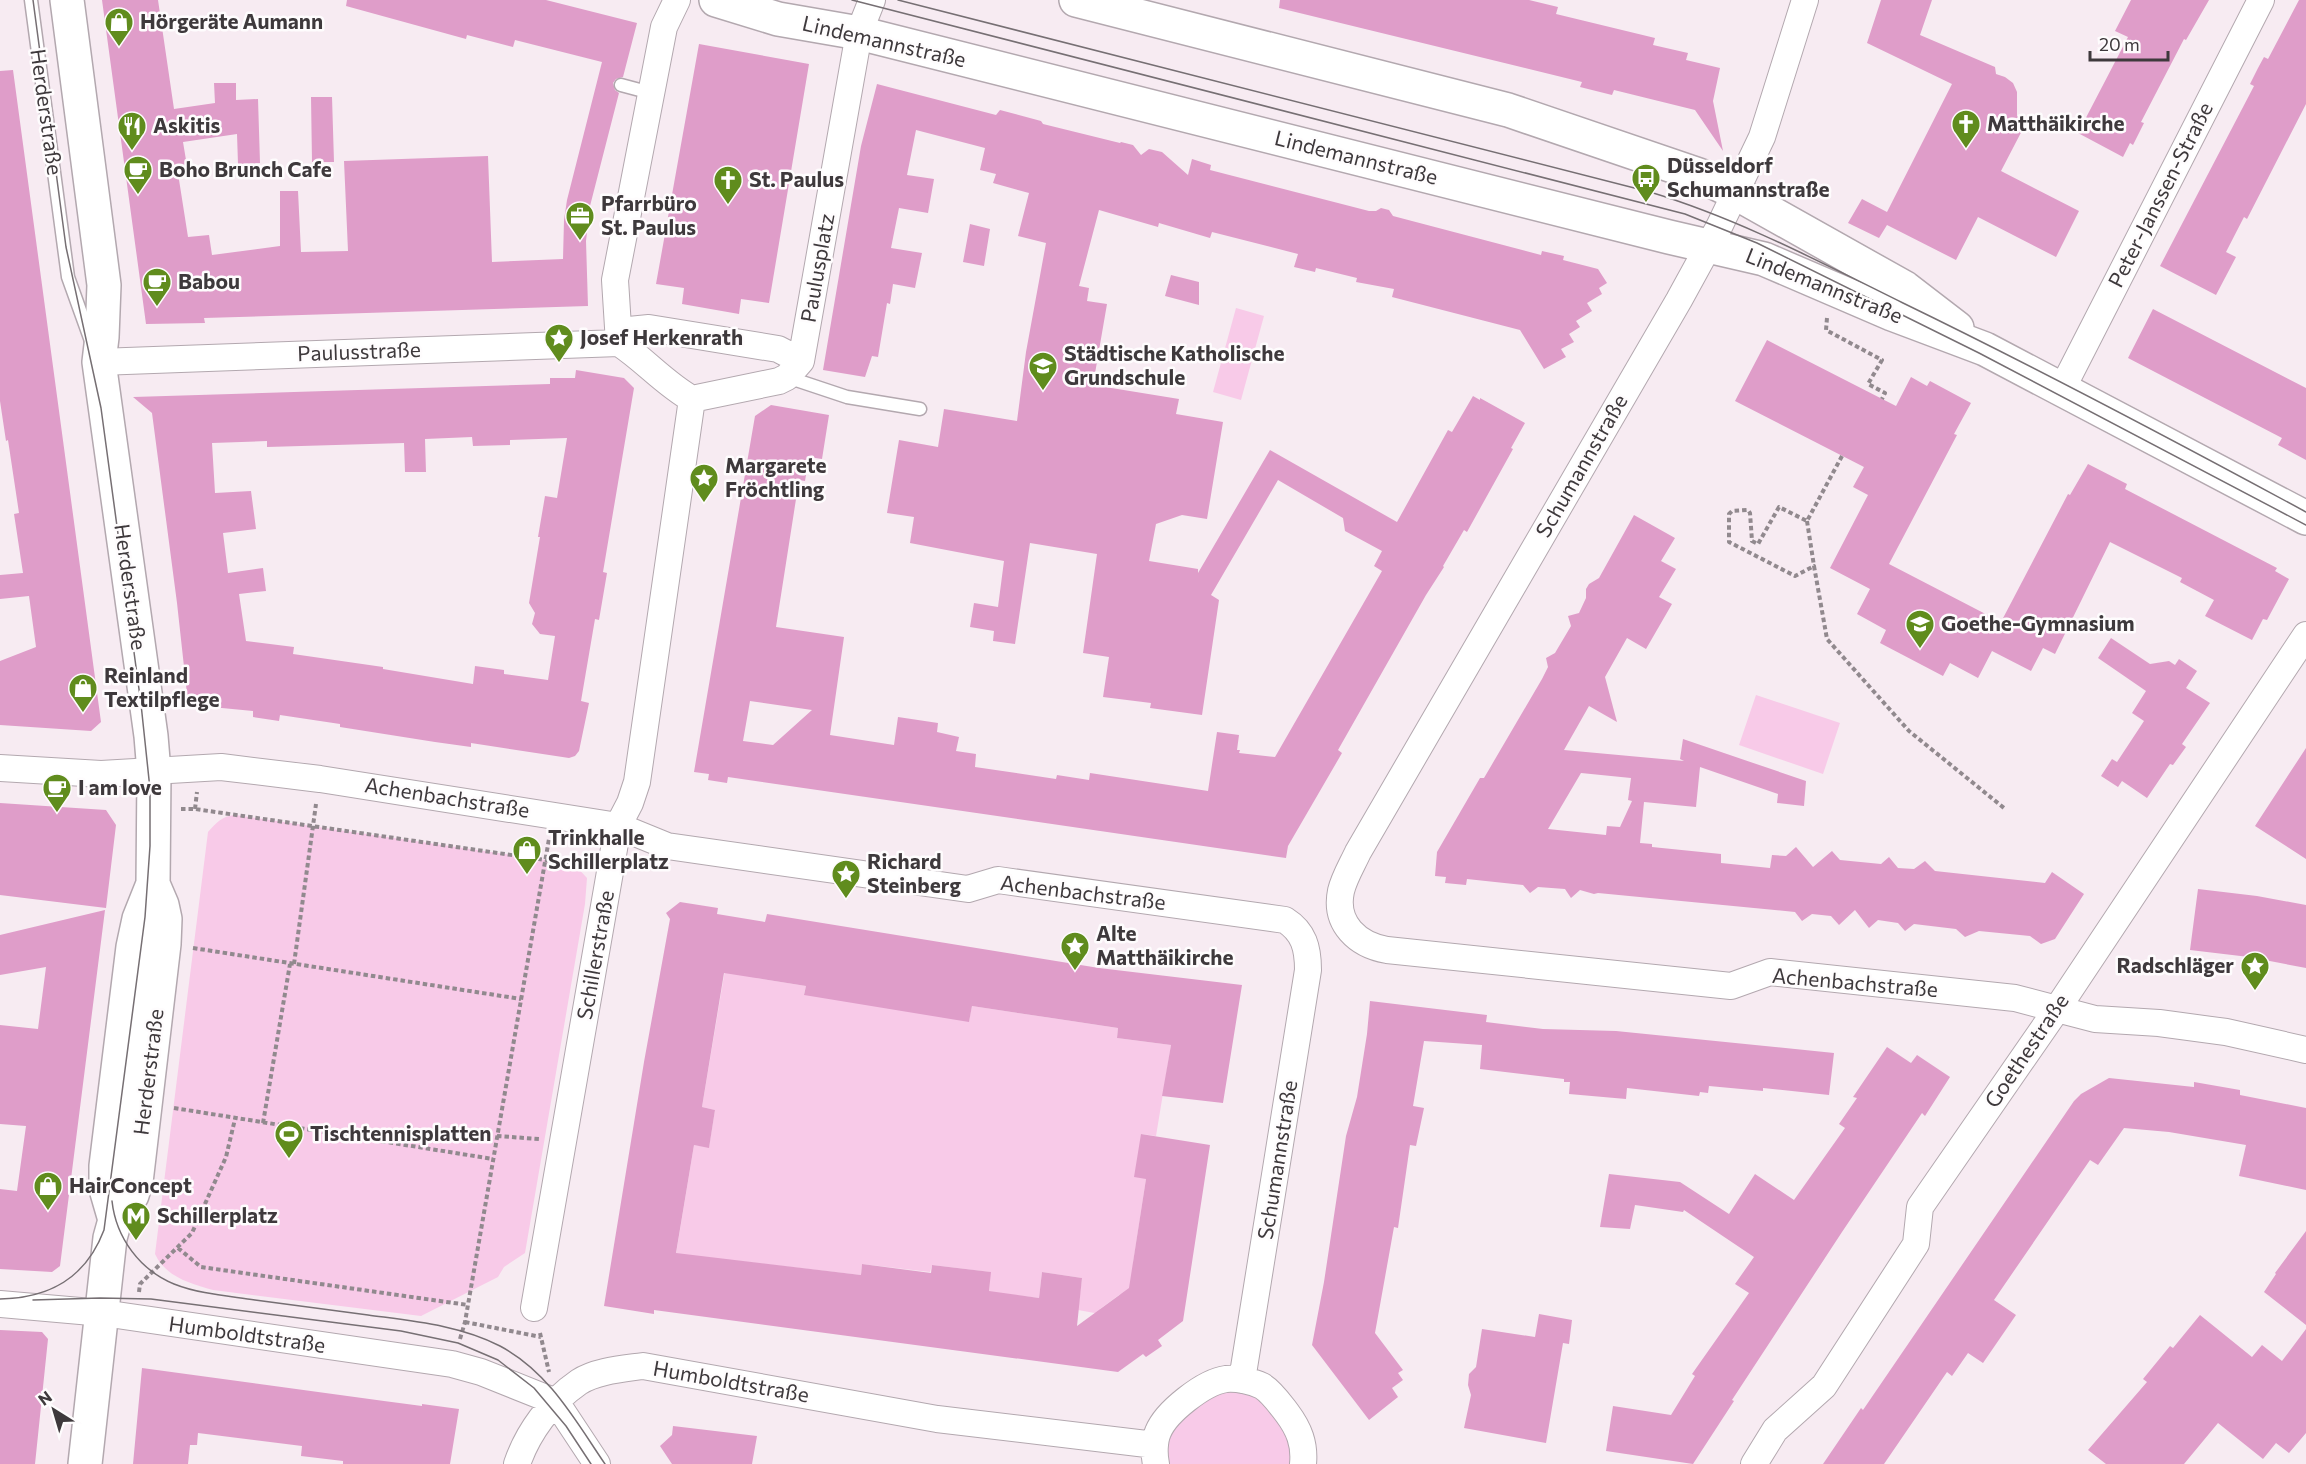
<svg xmlns="http://www.w3.org/2000/svg" width="2306" height="1464" font-family="Commissioner,sans-serif">
  <rect width="100%" height="100%" fill="#f7ebf2"/>
  <path fill="#f8cae8" d="M1236 308 1264 316 1241 400 1213 392Z
    M1756 695 1840 723 1823 774 1739 745Z
    M235 815 574 864 587 878 585 904 525 1253 504 1267 498 1277 421 1316 213 1290C189 1283 166 1277 155 1254L208 832C216 823 222 816 235 815Z
    M727 958 759 963 756 978 806 986 804 994 969 1021 972 1006 1118 1028 1117 1038 1171 1045 1156 1136 1141 1134 1146 1179 1133 1263 1137 1288 1119 1295 1100 1309V1314L1078 1310 1082 1278 1042 1272 1039 1298 989 1292 990 1272 932 1265 930 1272 862 1264 861 1275 676 1254 694 1145 709 1147 715 1110 702 1107Z
    M1217 1382 1267 1391 1301 1464H1158L1159 1433Z"/>
  <path fill="#df9dc9" fill-rule="evenodd" d="M102 0H158L174 109 215 103 214 83H236V100L258 99 260 163 238 164 237 134 183 142 187 166 177 167 188 237 209 235 212 255 280 246V191H298L301 252 348 251 344 161 488 156 492 262 563 259 564 220 567 200 602 62 515 40 513 47 467 35 466 39 346 6 347 0H546L637 23 623 77 616 79 613 83 615 90 619 93 590 206 586 241 588 306 204 318 205 323 146 324Z
    M1280 0H1529L1558 7 1556 14 1655 38 1653 45 1688 53 1686 60 1720 68 1713 101 1723 151 1695 110 1614 90 1612 95 1580 87 1582 82 1279 8Z
    M1881 0H1932L1920 35 1995 67 1996 74 2005 77 2013 83 2017 92V116L2027 121 2001 171 2079 211 2056 257 1978 217 1956 260 1887 225 1879 238 1848 223 1862 199 1887 212 1952 84 1867 43Z
    M2131 0H2209L2186 40 2184 39 2141 122 2144 123 2133 145 2130 143 2123 157 2078 133 2128 37 2115 31Z
    M2299 0H2306V104L2247 219 2244 217 2226 252 2236 257 2216 295 2160 266 2254 86 2250 84 2258 68 2264 57 2268 59Z
    M699 44 809 64 769 303 741 299 739 314 682 304 684 288 656 284Z
    M13 70 101 722 91 731 0 725V661L36 647 29 596 0 599V575L23 573 14 514 19 513 8 440 6 441 0 401V71Z
    M877 84 996 115 1000 110 1041 121 1043 124 1120 143 1121 142 1133 145 1141 155 1149 149 1162 152 1188 175 1192 159 1211 165 1210 170 1369 211H1376L1381 208 1389 210 1393 216 1541 255 1542 251 1564 256 1563 260 1598 269 1607 283 1599 288 1602 294 1587 303 1592 311 1576 321 1580 327 1569 334 1574 342 1561 349 1566 357 1544 369 1520 330 1392 297 1394 289 1356 282 1357 278 1316 268 1315 272 1294 267 1298 254 1212 232 1210 238 1159 223 1158 227 1099 210 1079 286 1089 288 1087 301 1107 304 1093 385 1179 399 1176 414 1223 422 1207 519 1182 515 1156 524 1149 561 1198 569V573L1270 450 1397 522 1448 430 1452 432 1473 396 1480 400V398L1525 423 1511 448 1513 449 1467 532 1464 530 1443 566 1444 567 1426 595 1338 750 1342 753 1288 846 1286 858 728 777 727 783 708 780 709 774 694 772 755 416 771 405 829 415 822 459 809 457 805 481 799 480 776 627 844 637 830 735 894 745 898 717 938 723 937 732 959 737 956 751 976 754 975 767 1056 779 1057 775 1089 780 1090 773 1208 791 1217 732 1239 735 1237 750H1240L1239 753 1275 757 1382 571 1374 566 1382 551 1345 531 1343 518 1278 480 1211 595 1219 600 1202 715 1150 708 1151 703 1103 697 1109 657 1083 653 1097 554 1030 543 1015 644 993 641 994 631 970 627 974 603 998 607 1004 561 910 543 914 517 887 513 899 440 938 447 944 409 1017 421 1026 352 1046 243 1018 236 1029 193 993 183 996 174 980 170 985 148 916 130 907 175 934 179 928 213 899 208 891 248 922 253 915 288 893 284 890 304 887 303 878 357 872 356 865 377 823 370 861 146ZM750 701 812 710 773 745 743 741Z
    M311 97H332L334 162H312Z
    M970 224 990 229 984 266 963 262Z
    M1171 275 1199 282V305L1165 296Z
    M2153 309 2306 388V460L2278 445 2282 438 2128 358Z
    M1767 340 1896 406 1911 377 1927 386 1930 381 1971 403 1954 434 1957 435 1889 564 2001 622 2068 494 2070 495 2088 464 2127 484 2125 489 2277 568 2275 571 2289 579 2267 620 2263 619 2252 640 2205 616 2214 600 2180 582 2182 578 2110 542 2055 654 2043 648 2031 671 1992 651 1978 678 1950 663 1943 676 1880 643 1886 630 1857 614 1870 589 1830 568 1868 495 1853 487 1864 467 1735 401Z
    M576 370 624 378 634 388 603 572 607 573 599 620 595 619 581 701 589 703 579 751 575 756 569 758 471 743V747L435 742 340 727V724L280 715 279 721 253 717V711L201 706 190 701 187 694 177 603 152 413 133 397 550 384V378H575ZM472 437 473 446 510 445V440L567 438 557 498 545 496 538 537H540L529 603 535 613 532 624 540 634 555 636 548 680 504 674V670L475 666 473 684 383 669V667L293 654 294 647 246 641 239 594 266 591 263 568 228 573 223 533 256 529 251 491 215 493 212 443 267 441V447L404 443 405 472H426L425 439Z
    M1634 515 1675 538 1661 561 1676 569 1659 597 1672 604 1646 649 1627 638 1605 677 1617 722 1589 706 1564 750 1684 761 1680 759 1683 739 1806 781 1804 806 1777 803 1778 794 1700 767 1696 807 1644 802 1640 843 1652 844V847L1721 854V863L1770 868 1772 855 1786 856 1796 847 1813 867 1832 851 1840 860 1881 864 1889 857 1898 868 1914 869 1925 861 1935 871 2045 883 2052 872 2084 894 2055 939 2041 944 2030 936 1979 931 1965 937 1956 929 1914 924 1905 931 1898 923 1878 920 1869 928 1855 910 1839 925 1831 916 1812 914 1802 921 1795 912 1598 893 1594 894 1580 890 1571 898 1565 889 1538 887 1530 893 1523 885 1467 879 1466 885 1445 883 1446 877 1435 876 1437 852 1480 778H1484L1542 679 1548 667 1546 658 1555 653 1571 626 1568 616 1579 613 1586 598V589L1589 584 1599 578ZM1581 773 1631 778 1628 800 1632 801 1620 827 1607 826 1606 835 1548 829Z
    M2111 638 2150 664 2169 661 2175 665 2179 659 2197 671 2186 688 2210 703 2182 744 2186 747 2173 765 2170 764 2147 798 2122 781 2118 787 2101 776 2112 759 2117 762 2144 721 2132 713 2146 691 2098 658Z
    M2306 748V859L2255 826Z
    M0 803 106 810 116 825 106 908 0 895Z
    M2198 889 2257 896 2306 905V968L2249 957 2190 950Z
    M680 902 718 908 717 914 765 922 767 914 1099 968 1242 985 1223 1103 1162 1096 1171 1045 1117 1038 1118 1028 972 1006 969 1022 804 995 806 986 724 973 702 1107 715 1110 709 1148 694 1145 676 1253 861 1275 862 1264 931 1273 932 1265 991 1272 989 1291 1039 1298 1042 1272 1082 1278 1077 1326 1129 1288 1146 1179 1134 1177 1141 1134 1210 1145 1183 1321 1158 1340 1162 1346 1146 1357 1143 1354 1118 1372 654 1310V1314L604 1306 644 1062 670 919 666 913Z
    M105 910 60 1266 52 1272 0 1269V1189L17 1191 26 1126 0 1124V1025L38 1029 46 967 0 975V935Z
    M1370 1001 1487 1015 1486 1022 1543 1029 1616 1031 1834 1053 1829 1095 1763 1088V1091L1709 1086 1708 1093 1700 1092 1699 1096 1627 1088 1626 1099 1569 1094 1570 1082H1564V1079L1480 1069 1482 1045 1424 1041 1413 1106 1424 1108 1416 1146 1410 1145 1398 1228 1394 1227 1375 1333 1403 1370 1398 1373 1403 1380 1392 1388 1398 1397 1369 1420 1312 1345 1324 1282 1346 1136 1357 1097 1367 1034Z
    M1887 1047 1911 1063 1917 1055 1950 1077 1925 1116 1922 1113 1842 1232 1732 1400 1734 1401 1693 1464 1606 1451 1613 1406 1671 1415 1695 1376 1692 1374 1749 1293 1735 1284 1754 1257 1684 1210 1683 1212 1635 1205 1630 1229 1600 1227 1609 1174 1680 1182 1729 1214 1755 1174 1794 1200 1845 1128 1839 1124 1857 1098 1853 1097Z
    M2109 1078 2194 1087V1082L2240 1090V1095L2306 1108V1190L2239 1176 2246 1145 2169 1132 2124 1128 2098 1165 2090 1160 1994 1300 2016 1315 1983 1363 1968 1353 1952 1376 1947 1372 1884 1464H1823L1861 1408 1863 1410 2074 1101 2081 1094Z
    M2306 1231V1325L2264 1292 2276 1274 2275 1273Z
    M1539 1314 1572 1320 1569 1344 1563 1343 1546 1443 1464 1428 1471 1395 1468 1385 1469 1374 1476 1367 1482 1329 1535 1337Z
    M2200 1315 2252 1357 2262 1345 2282 1361 2306 1329V1433L2289 1453 2276 1443 2263 1459 2218 1423 2184 1464H2106L2088 1450 2147 1382 2143 1379 2170 1346 2173 1348Z
    M0 1330 42 1332 48 1339 35 1464H0Z
    M142 1368 384 1401 422 1406V1404L459 1409 450 1464H343V1461L301 1456 302 1446 198 1433 197 1445H190L188 1464H133Z
    M673 1426 757 1436 752 1464H672L660 1446 672 1435Z"/>
  <g fill="none" stroke-linecap="round" stroke-linejoin="round">
    <g stroke="#b3a8af" stroke-width="15">
      <path id="lane" d="M31 0 68 277 91 341
        M621 85 651 93
        M787 377 847 397 920 409"/>
    </g>
    <g stroke="#b3a8af" stroke-width="28">
      <path id="street" d="M677 0 664 27 615 280 619 343C645 360 665 384 692 399L779 381 787 377 801 361 859 33 872 0
        M1805 0 1762 137 1719 227 1679 300 1358 852C1352 865 1344 878 1341 891 1334 924 1358 945 1387 950L1731 986 1770 972 2015 998 2095 1019 2159 1023 2226 1032 2306 1050
        M619 331 649 328 778 349 801 361
        M99 362 619 343
        M2062 389 2261 0
        M0 768 101 774 221 767 320 779 618 826 667 846 968 889 998 880 1285 920C1304 932 1308 948 1308 970L1242 1380
        M0 1304 103 1313 452 1364 481 1372 556 1402
        M534 1308 618 826 630 803 637 782 692 399
        M556 1402 597 1464
        M517 1464C528 1432 550 1402 579 1382 596 1371 622 1369 643 1366L937 1419 1155 1445
        M1156 1464C1154 1455 1154 1441 1158 1432 1166 1412 1204 1382 1226 1379 1237 1378 1252 1381 1262 1386 1272 1392 1280 1404 1287 1413 1299 1429 1305 1444 1303 1464
        M1754 1464 1775 1430 1824 1386 1916 1244 1920 1207 2057 1009 2306 635"/>
    </g>
    <g stroke="#b3a8af" stroke-width="36">
      <path id="secondary" d="M67 0 104 285 102 337 99 362 151 736 154 772 153 884 139 919 133 947 106 1166V1189L115 1220
        M85 1464 110 1238 115 1220 132 1195 136 1182 164 944 165 919 162 905 153 884"/>
    </g>
    <g stroke="#b3a8af" stroke-width="36">
      <path id="primary" d="M716 0 778 19 859 33 1669 237 1764 259 1892 314 1985 349 2306 518
        M1076 0 1508 110 1699 175 1736 193 1905 288 1957 328"/>
    </g>
    <path stroke="#91898e" stroke-width="4" stroke-dasharray="4.5 3" stroke-linecap="butt" d="M1827 318 1826 330 1882 360 1868 384 1885 393 1882 399
      M1842 456 1807 521 1779 507 1758 544 1752 541 1750 513 1748 510 1732 511 1729 514V542L1795 576 1814 566 1827 639 1909 731 2004 808
      M1807 521 1814 566
      M181 809H195L587 866
      M195 809 197 792
      M193 948 521 999
      M294 964 316 804
      M174 1108 493 1159
      M263 1123 290 964
      M497 1136 539 1139
      M178 1248 201 1267 468 1305
      M139 1292 140 1284 192 1233 226 1157 235 1119
      M465 1322 541 1337
      M540 1333 549 1372
      M460 1339 465 1322 549 839"/>
    <use href="#lane" stroke="#fff" stroke-width="12"/>
    <use href="#street" stroke="#fff" stroke-width="26"/>
    <use href="#secondary" stroke="#fff" stroke-width="33"/>
    <use href="#primary" stroke="#fff" stroke-width="33"/>
    <path stroke="#766f73" stroke-width="1.5" d="M852 0 1685 214 1757 243 1979 353 2306 525
      M898 0 1650 192C1739 219 1820 262 1903 303 2039 369 2173 440 2306 512
      M112 1201C116 1238 140 1270 174 1284 199 1294 229 1296 255 1300 292 1305 330 1310 368 1315 412 1321 459 1325 500 1346 549 1372 575 1420 605 1464
      M0 1299C50 1298 86 1278 104 1230L145 917 150 846V789L141 704 101 408 66 247 33 0
      M33 1300 100 1298 151 1299 401 1331 458 1343 498 1360 534 1388 566 1426 591 1464"/>
  </g>
  <defs>
    <g id="shop-pin" transform="scale(1.5)"><path d="M0 17L-7.5 6A9.5 9.5 0 1 1 7.5 6Z" fill="#608c1d" stroke="#fefcfd"/><path d="M-5-2.5h2.3a2.7 3.5 0 0 1 5.4 0H5L5.5 6h-11ZM-1.5-2.5h3a1.5 2.3 0 0 0-3 0Z" fill="#fff"/></g>
    <g id="church-pin" transform="scale(1.5)"><path d="M0 17L-7.5 6A9.5 9.5 0 1 1 7.5 6Z" fill="#608c1d" stroke="#fefcfd"/><path d="M-1.2-6h2.4v3.5h3.3v2.4h-3.3V6h-2.4V-.1h-3.3v-2.4h3.3Z" fill="#fff"/></g>
    <g id="restaurant-pin" transform="scale(1.5)"><path d="M0 17L-7.5 6A9.5 9.5 0 1 1 7.5 6Z" fill="#608c1d" stroke="#fefcfd"/><path d="M-5-6h1v4h1v-4h1v4h1v-4h1v5L-1.5 .5V6h-2V.5L-5-1ZM5-6V6H3V1.5H1.5Q1.5-4 5-6Z" fill="#fff"/></g>
    <g id="cafe-pin" transform="scale(1.5)"><path d="M0 17L-7.5 6A9.5 9.5 0 1 1 7.5 6Z" fill="#608c1d" stroke="#fefcfd"/><path d="M-5.5-4.5H6V0H3Q3 3.5 0 3.5H-2.5Q-5.5 3.5-5.5 0ZM3-3.2v2h1.7v-2ZM-6 4.5H4V6H-6Z" fill="#fff"/></g>
    <g id="bus-pin" transform="scale(1.5)"><path d="M0 17L-7.5 6A9.5 9.5 0 1 1 7.5 6Z" fill="#608c1d" stroke="#fefcfd"/><path d="M-5-6H5V4H4V6H2V4H-2V6H-4V4H-5ZM-3.5-4V0h7V-4ZM-3.5 1.2v1.5H-2V1.2ZM2 1.2v1.5H3.5V1.2Z" fill="#fff"/></g>
    <g id="office-pin" transform="scale(1.5)"><path d="M0 17L-7.5 6A9.5 9.5 0 1 1 7.5 6Z" fill="#608c1d" stroke="#fefcfd"/><path d="M-6-3h4V-5.5h4V-3h4V5H-6ZM-1-4.5V-3h2v-1.5ZM-6 0V1H6V0Z" fill="#fff"/></g>
    <g id="sight-pin" transform="scale(1.5)"><path d="M0 17L-7.5 6A9.5 9.5 0 1 1 7.5 6Z" fill="#608c1d" stroke="#fefcfd"/><path d="M0-6L1.8-2.2L6-1.7L2.9 1.2L3.7 5.4L0 3.3L-3.7 5.4L-2.9 1.2L-6-1.7L-1.8-2.2Z" fill="#fff"/></g>
    <g id="school-pin" transform="scale(1.5)"><path d="M0 17L-7.5 6A9.5 9.5 0 1 1 7.5 6Z" fill="#608c1d" stroke="#fefcfd"/><path d="M0-5L7-2L0 1L-7-2ZM-4 1L0 2.5L4 1V4Q0 6-4 4Z" fill="#fff"/></g>
    <g id="stadium-pin" transform="scale(1.5)"><path d="M0 17L-7.5 6A9.5 9.5 0 1 1 7.5 6Z" fill="#608c1d" stroke="#fefcfd"/><path d="M0-5a6.5 5 0 1 0 0 10a6.5 5 0 1 0 0-10ZM-3.5-1.8h7v3.6h-7Z" fill="#fff"/></g>
    <g id="metro-pin" transform="scale(1.5)"><path d="M0 17L-7.5 6A9.5 9.5 0 1 1 7.5 6Z" fill="#608c1d" stroke="#fefcfd"/><path d="M-5.5 5V-5H-3L0 0L3-5H5.5V5H3V-.5L0 4L-3-.5V5Z" fill="#fff"/></g>
  </defs>
  <g fill-rule="evenodd">
    <use href="#shop-pin" x="119" y="22"/>
    <use href="#church-pin" x="1966" y="124"/>
    <use href="#restaurant-pin" x="132" y="126"/>
    <use href="#cafe-pin" x="138" y="170"/>
    <use href="#bus-pin" x="1646" y="178"/>
    <use href="#church-pin" x="728" y="180"/>
    <use href="#office-pin" x="580" y="216"/>
    <use href="#cafe-pin" x="157" y="282"/>
    <use href="#sight-pin" x="559" y="338"/>
    <use href="#school-pin" x="1043" y="366"/>
    <use href="#sight-pin" x="704" y="478"/>
    <use href="#school-pin" x="1920" y="624"/>
    <use href="#shop-pin" x="83" y="688"/>
    <use href="#cafe-pin" x="57" y="788"/>
    <use href="#shop-pin" x="527" y="850"/>
    <use href="#sight-pin" x="846" y="874"/>
    <use href="#sight-pin" x="1075" y="946"/>
    <use href="#sight-pin" x="2255" y="966"/>
    <use href="#stadium-pin" x="289" y="1134"/>
    <use href="#shop-pin" x="48" y="1186"/>
    <use href="#metro-pin" x="136" y="1216"/>
  </g>
  <g text-anchor="middle" stroke-width="5" stroke-linejoin="round" paint-order="stroke">
    <g font-size="21" font-weight="bold" fill="#3e393c" stroke="#fefcfd" text-anchor="start">
      <text x="140" y="29">Hörgeräte Aumann</text>
      <text x="1987" y="131">Matthäikirche</text>
      <text x="153" y="133">Askitis</text>
      <text x="1667" y="173">Düsseldorf<tspan x="1667" dy="24">Schumannstraße</tspan></text>
      <text x="159" y="177">Boho Brunch Cafe</text>
      <text x="749" y="187">St. Paulus</text>
      <text x="601" y="211">Pfarrbüro<tspan x="601" dy="24">St. Paulus</tspan></text>
      <text x="178" y="289">Babou</text>
      <text x="580" y="345">Josef Herkenrath</text>
      <text x="1064" y="361">Städtische Katholische<tspan x="1064" dy="24">Grundschule</tspan></text>
      <text x="725" y="473">Margarete<tspan x="725" dy="24">Fröchtling</tspan></text>
      <text x="1941" y="631">Goethe-Gymnasium</text>
      <text x="104" y="683">Reinland<tspan x="104" dy="24">Textilpflege</tspan></text>
      <text x="78" y="795">I am love</text>
      <text x="548" y="845">Trinkhalle<tspan x="548" dy="24">Schillerplatz</tspan></text>
      <text x="867" y="869">Richard<tspan x="867" dy="24">Steinberg</tspan></text>
      <text x="1096" y="941">Alte<tspan x="1096" dy="24">Matthäikirche</tspan></text>
      <text x="2234" y="973" text-anchor="end">Radschläger</text>
      <text x="310" y="1141">Tischtennisplatten</text>
      <text x="69" y="1193">HairConcept</text>
      <text x="157" y="1223">Schillerplatz</text>
    </g>
    <g font-size="21" fill="#3e393c" stroke="#fefcfd">
      <text transform="translate(884 42) rotate(13)" y="7">Lindemannstraße</text>
      <text transform="translate(46 112) rotate(82)" y="7">Herderstraße</text>
      <text transform="translate(1356 158) rotate(14)" y="7">Lindemannstraße</text>
      <text transform="translate(2161 195) rotate(-63)" y="7">Peter-Janssen-Straße</text>
      <text transform="translate(818 268) rotate(-80)" y="7">Paulusplatz</text>
      <text transform="translate(1824 286) rotate(22)" y="7">Lindemannstraße</text>
      <text transform="translate(359 352) rotate(-2)" y="7">Paulusstraße</text>
      <text transform="translate(1582 466) rotate(-60)" y="7">Schumannstraße</text>
      <text transform="translate(130 587) rotate(82)" y="7">Herderstraße</text>
      <text transform="translate(447 798) rotate(9)" y="7">Achenbachstraße</text>
      <text transform="translate(1083 893) rotate(7)" y="7">Achenbachstraße</text>
      <text transform="translate(596 955) rotate(-80)" y="7">Schillerstraße</text>
      <text transform="translate(1855 983) rotate(5)" y="7">Achenbachstraße</text>
      <text transform="translate(2027 1051) rotate(-56)" y="7">Goethestraße</text>
      <text transform="translate(149 1072) rotate(-83)" y="7">Herderstraße</text>
      <text transform="translate(1278 1160) rotate(-81)" y="7">Schumannstraße</text>
      <text transform="translate(247 1335) rotate(8)" y="7">Humboldtstraße</text>
      <text transform="translate(731 1382) rotate(10)" y="7">Humboldtstraße</text>
    </g>
  </g>
  <g transform="translate(54 1410) rotate(323)" stroke="#fefcfd" stroke-width="4.5" paint-order="stroke">
  <path d="M0-4.5L10 22L0 15L-10 22Z" fill="#3e393c"/>
  <text y="-9" font-size="16" font-weight="bold" text-anchor="middle" fill="#3e393c">N</text>
  </g>
  <path d="M2090 51v9h78v-9" fill="none" stroke="#3e393c" stroke-width="3"/>
  <text x="2099" y="51" font-size="18" fill="#3e393c" stroke="#fefcfd" stroke-width="4.5" paint-order="stroke">20 m</text>
</svg>
